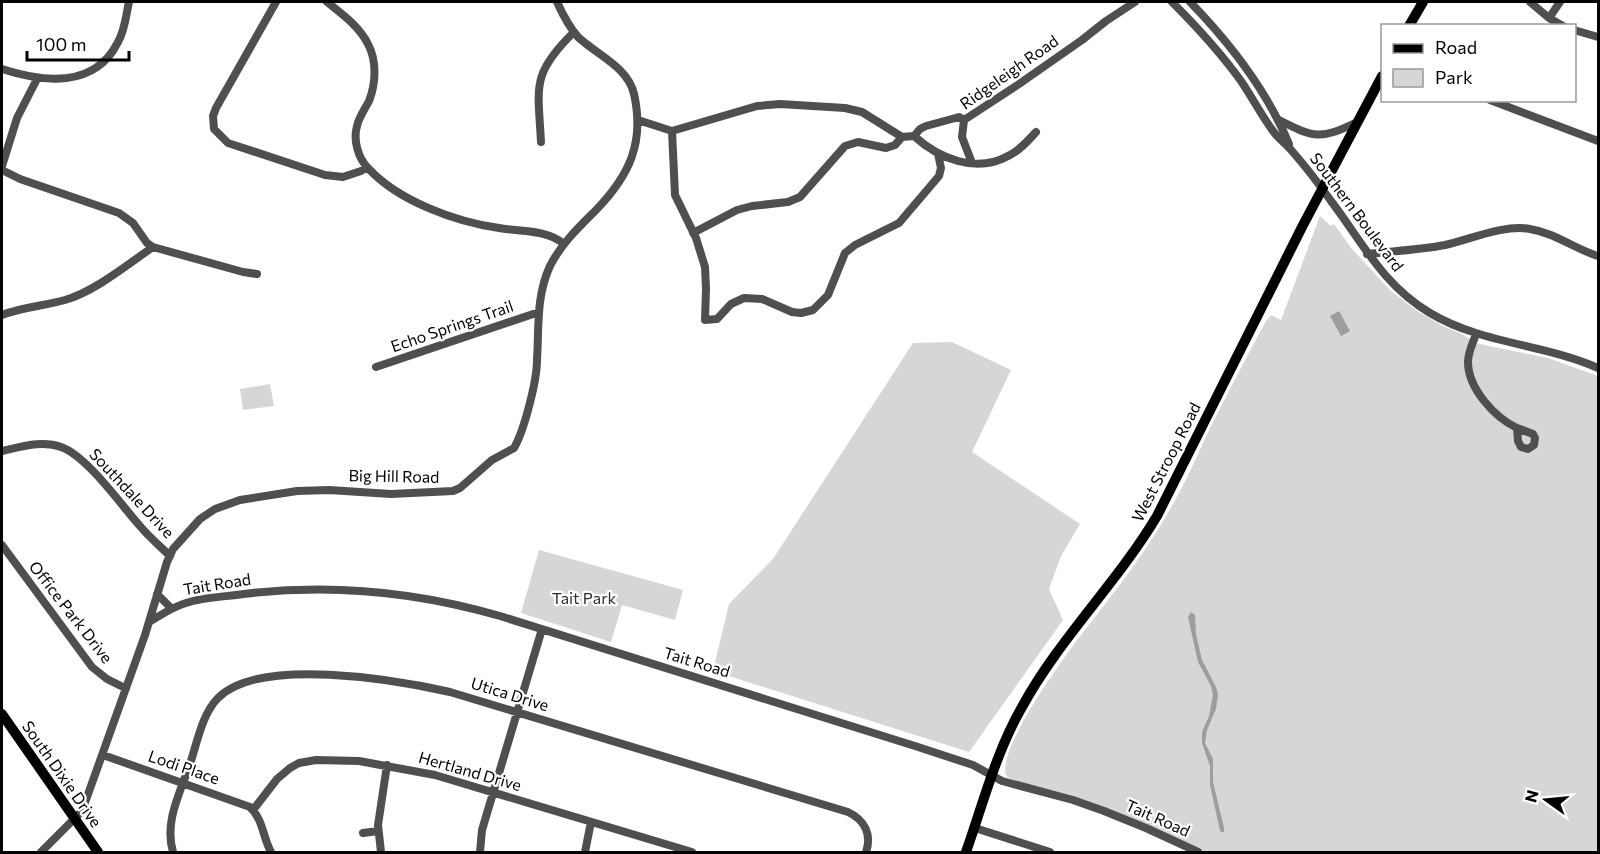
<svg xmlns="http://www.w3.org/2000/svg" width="1600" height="854" font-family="Commissioner,sans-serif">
  <rect width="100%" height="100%" fill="#fff"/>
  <path fill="#d6d6d6" d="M1320 216 1331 226 1334 224 1352 249 1391 291 1417 311 1441 325 1464 335 1475 343 1548 358 1598 376V852H1205L1161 831 1008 778C989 757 1072 646 1088 626 1121 584 1153 542 1178 495 1190 473 1200 449 1211 426 1229 391 1247 356 1266 321L1271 315 1281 320Z
    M952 342 1011 370 972 452 1080 524 1061 556 1049 589 1063 620 969 752 713 671 729 604 773 559 913 343Z
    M270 384 274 406 243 410 240 389Z
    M539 550 683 590 675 620 622 605 611 642 521 613Z"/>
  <path fill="#9d9d9d" d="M1339 311 1350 331 1341 336 1330 316Z
    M1191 612 1195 615 1196 634 1202 660 1216 687 1218 694 1216 709 1207 730 1205 743 1213 759V782L1224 828V832H1222L1220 831 1210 785V766L1202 743V732L1209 716 1213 695 1211 686 1198 662 1188 617Z"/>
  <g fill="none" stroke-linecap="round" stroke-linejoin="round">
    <path stroke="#4f4f4f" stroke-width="8" d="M276 2 216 108 213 116 214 129 228 143 325 175 343 177 361 171 367 167
      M327 2C342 14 359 26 368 44 377 61 376 83 369 101 365 109 359 117 357 126 353 140 358 158 368 168 398 201 456 222 499 228 520 232 546 229 564 244
      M1172 2C1197 27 1220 52 1241 81 1252 97 1261 115 1273 131 1278 138 1286 144 1292 151 1306 167 1319 184 1331 201 1363 243 1382 284 1430 313 1482 344 1544 344 1598 368
      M1190 2C1230 43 1267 91 1289 144
      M1530 2 1549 18 1563 26
      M1549 18 1560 2
      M1574 30 1598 37
      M2 69C42 82 95 89 118 42 125 30 126 15 129 2
      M1490 100 1598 141
      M638 120 672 131 757 106 780 104 845 108 862 112 902 137
      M1279 120C1314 138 1321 140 1357 122
      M672 131 675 195 696 238 705 267 706 289 705 320 717 319 731 304 744 298 762 299 792 312 801 313 813 310 828 295 845 253 855 245 899 223 939 176 941 168 938 154
      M914 136C938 158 976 174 1008 156 1019 151 1028 141 1036 132
      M914 136 920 129 926 126 959 117 964 120
      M541 142C538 86 531 74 574 32
      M972 163 962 137 964 120 1019 84 1082 40 1106 21 1135 2
      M2 166 17 118 37 79
      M2 170 20 179 119 213 133 223 147 243 153 247 243 272 257 274
      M693 233 737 210 752 206 788 202 800 197 845 146 858 142 886 148 895 145 902 137 914 136
      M1367 254C1393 251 1419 250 1445 245 1471 239 1505 224 1530 229 1555 233 1575 249 1598 256
      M2 315C22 307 44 306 65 300 94 292 128 264 153 247
      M1476 334C1473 343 1468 352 1468 362 1468 388 1494 417 1517 428
      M376 367 539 312
      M1517 428 1533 434 1535 438 1534 445 1528 449 1521 447 1518 441Z
      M2 451C21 447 42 440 61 447 87 456 121 505 140 526 149 537 160 546 170 556
      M2 545 92 667 107 679 125 688
      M157 594 171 608
      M149 622C161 615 172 607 186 603 201 598 219 597 236 595 324 583 414 591 500 616L915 746 973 765 1002 781 1073 800 1104 811 1146 828 1198 852
      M103 755 250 807C263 819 263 838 271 852
      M253 810 277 779 290 768 299 763 316 760 359 761 435 775 692 852
      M975 828 1050 852
      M363 833 378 831
      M41 852 82 811 145 635 167 562 173 549 200 519 215 509 240 500 297 491 329 490 391 494 453 491 460 488 492 460 514 448C524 431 537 381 537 360 539 328 536 296 550 266 561 244 579 227 596 210 629 176 645 143 634 94 628 67 597 55 578 37 569 27 562 13 557 2
      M173 852C164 822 180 793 190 764 197 743 202 714 218 698 259 656 397 680 450 692L848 812C865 820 872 835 866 852
      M381 852 378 825 387 765
      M480 852 482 830 542 629
      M585 852 591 822"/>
    <path stroke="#000" stroke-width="10" d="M1409 26 1423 2
      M2 714 98 852
      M966 852C983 804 996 752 1022 707 1059 639 1117 583 1157 516L1302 227 1382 76"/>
  </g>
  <g text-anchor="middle" stroke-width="4.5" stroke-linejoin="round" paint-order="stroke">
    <g font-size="16" fill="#000" stroke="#fff">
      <text transform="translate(1009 72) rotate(-35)" y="6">Ridgeleigh Road</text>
      <text transform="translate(1357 212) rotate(53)" y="6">Southern Boulevard</text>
      <text transform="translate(452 326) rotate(-19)" y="6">Echo Springs Trail</text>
      <text transform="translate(1166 462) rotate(-63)" y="6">West Stroop Road</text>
      <text transform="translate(394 476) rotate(1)" y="6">Big Hill Road</text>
      <text transform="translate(132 493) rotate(47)" y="6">Southdale Drive</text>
      <text transform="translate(217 584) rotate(-9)" y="6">Tait Road</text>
      <text transform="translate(71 612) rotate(52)" y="6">Office Park Drive</text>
      <text transform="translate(697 662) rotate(17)" y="6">Tait Road</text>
      <text transform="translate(510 694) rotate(17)" y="6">Utica Drive</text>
      <text transform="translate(184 767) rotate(19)" y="6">Lodi Place</text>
      <text transform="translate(470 771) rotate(16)" y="6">Hertland Drive</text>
      <text transform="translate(62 774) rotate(55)" y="6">South Dixie Drive</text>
      <text transform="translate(1158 818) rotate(24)" y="6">Tait Road</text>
    </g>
    <g font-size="16" fill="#2d2d2d" stroke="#fff">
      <text x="584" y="604">Tait Park</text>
    </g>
  </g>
  <rect width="1600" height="854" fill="none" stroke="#000000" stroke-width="6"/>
  <rect x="1381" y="24" width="195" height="78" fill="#ffffff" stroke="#999999" stroke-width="1.5"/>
  <rect x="1393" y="44" width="30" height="9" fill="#000000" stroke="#999999" stroke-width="1.5"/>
  <text x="1435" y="54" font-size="18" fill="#000000">Road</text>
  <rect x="1393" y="69" width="30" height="18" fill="#d6d6d6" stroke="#999999" stroke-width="1.5"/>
  <text x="1435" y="84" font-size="18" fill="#000000">Park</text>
  <g transform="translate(1546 800) rotate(285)" stroke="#ffffff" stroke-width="4.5" paint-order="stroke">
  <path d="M0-4.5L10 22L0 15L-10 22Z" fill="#000000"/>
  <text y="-9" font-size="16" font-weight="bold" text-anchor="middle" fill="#000000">N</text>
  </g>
  <path d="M27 51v9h102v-9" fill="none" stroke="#000000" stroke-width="3"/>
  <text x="36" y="51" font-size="18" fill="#000000" stroke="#ffffff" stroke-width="4.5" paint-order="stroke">100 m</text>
</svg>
